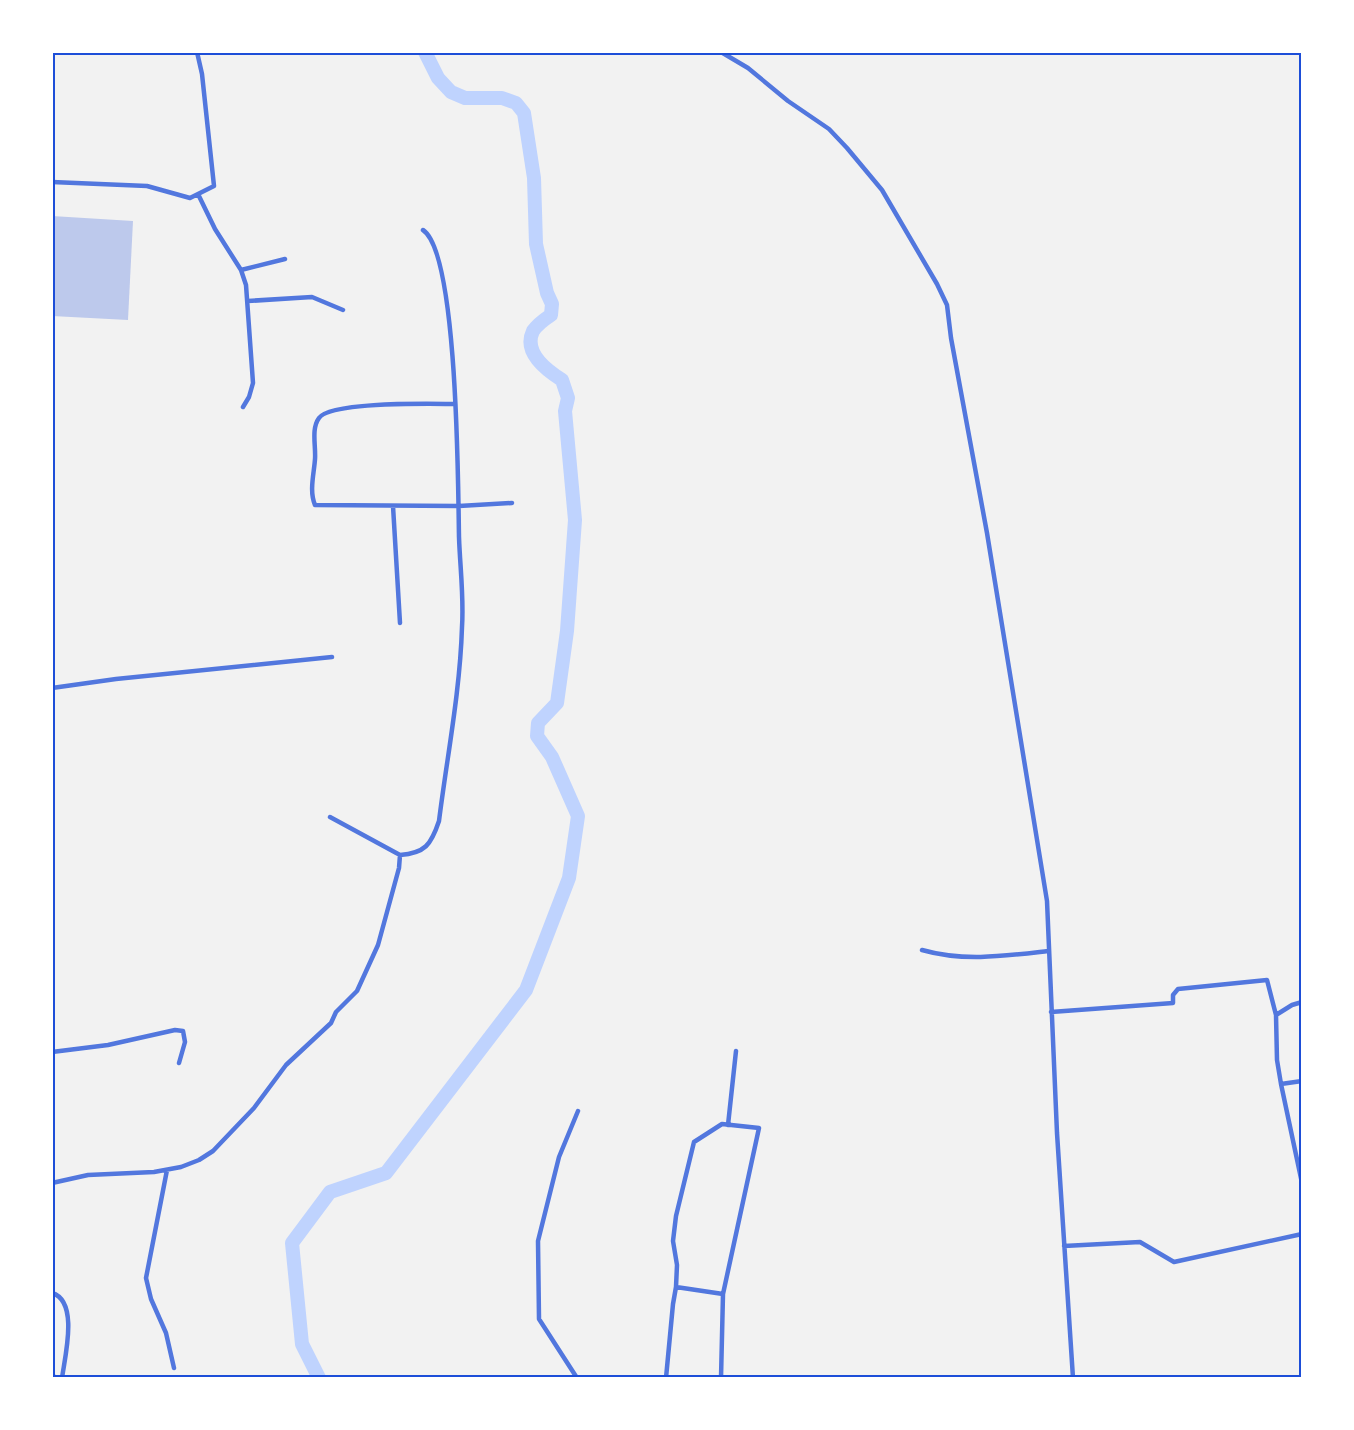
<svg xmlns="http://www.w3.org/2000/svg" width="1354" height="1430" font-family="Inter,sans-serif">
  <rect width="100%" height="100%" fill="#f2f2f2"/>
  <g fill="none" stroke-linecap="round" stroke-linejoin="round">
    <path stroke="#bfd3fe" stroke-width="14" d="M319 1378 302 1344 292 1243 330 1192 386 1173 526 990 569 878 578 816 552 757 537 736 538 723 557 703 567 631 575 520 565 411 568 398 562 380C546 370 523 352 533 331 537 325 545 319 551 315L552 304 547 293 536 244 534 178 524 113 516 103 502 98H465L451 92 438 78 425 52"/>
  </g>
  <path fill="#bdc9ec" d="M52 216 133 221 128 320 52 316Z"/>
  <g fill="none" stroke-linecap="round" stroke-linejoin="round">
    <path stroke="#5277de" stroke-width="4.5" d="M721 52 748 68 788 101 829 129 847 148 882 190 937 284 947 305 951 338 987 533 1047 901 1057 1133 1073 1378
      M52 182 147 186 190 198 214 186 202 74 197 52
      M198 194 215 229 241 270 246 285 253 383 249 397 243 407
      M241 270 285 259
      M248 301 312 297 343 310
      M455 404C432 404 331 401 319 418 311 429 316 446 315 459 314 474 309 491 315 505L459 506 512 503
      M393 506 400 623
      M52 688 116 679 332 657
      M330 817 400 855
      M400 855C425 853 431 845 439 821 447 757 460 692 462 627 464 597 460 567 459 537 458 488 458 253 423 230
      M922 950C964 962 1005 956 1048 951
      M1051 1012 1173 1003V995L1178 989 1267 980 1276 1015 1277 1060 1281 1084 1302 1183
      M1276 1015 1292 1005 1302 1002
      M52 1052 108 1045 175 1030 183 1031 185 1042 179 1063
      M1281 1084 1302 1081
      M728 1125 736 1051
      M167 1170 146 1278 151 1299 166 1333 174 1368
      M52 1183 88 1175 154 1172 181 1167 199 1160 213 1151 254 1108 286 1065 331 1023 336 1012 357 991 378 945 399 868 400 855
      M1064 1246 1140 1242 1174 1262 1302 1234
      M676 1287 723 1294
      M52 1293C79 1301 65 1356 62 1378
      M52 1372 54 1378
      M577 1378 539 1319 538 1241 559 1157 578 1111
      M666 1378 673 1304 676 1287 677 1265 673 1241 676 1216 694 1142 722 1124 759 1128 723 1294 721 1378"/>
  </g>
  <rect width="1354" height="1430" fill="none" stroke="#ffffff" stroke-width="108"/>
  <rect x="54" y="54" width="1246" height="1322" fill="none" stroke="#1d4ed8" stroke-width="2"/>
</svg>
